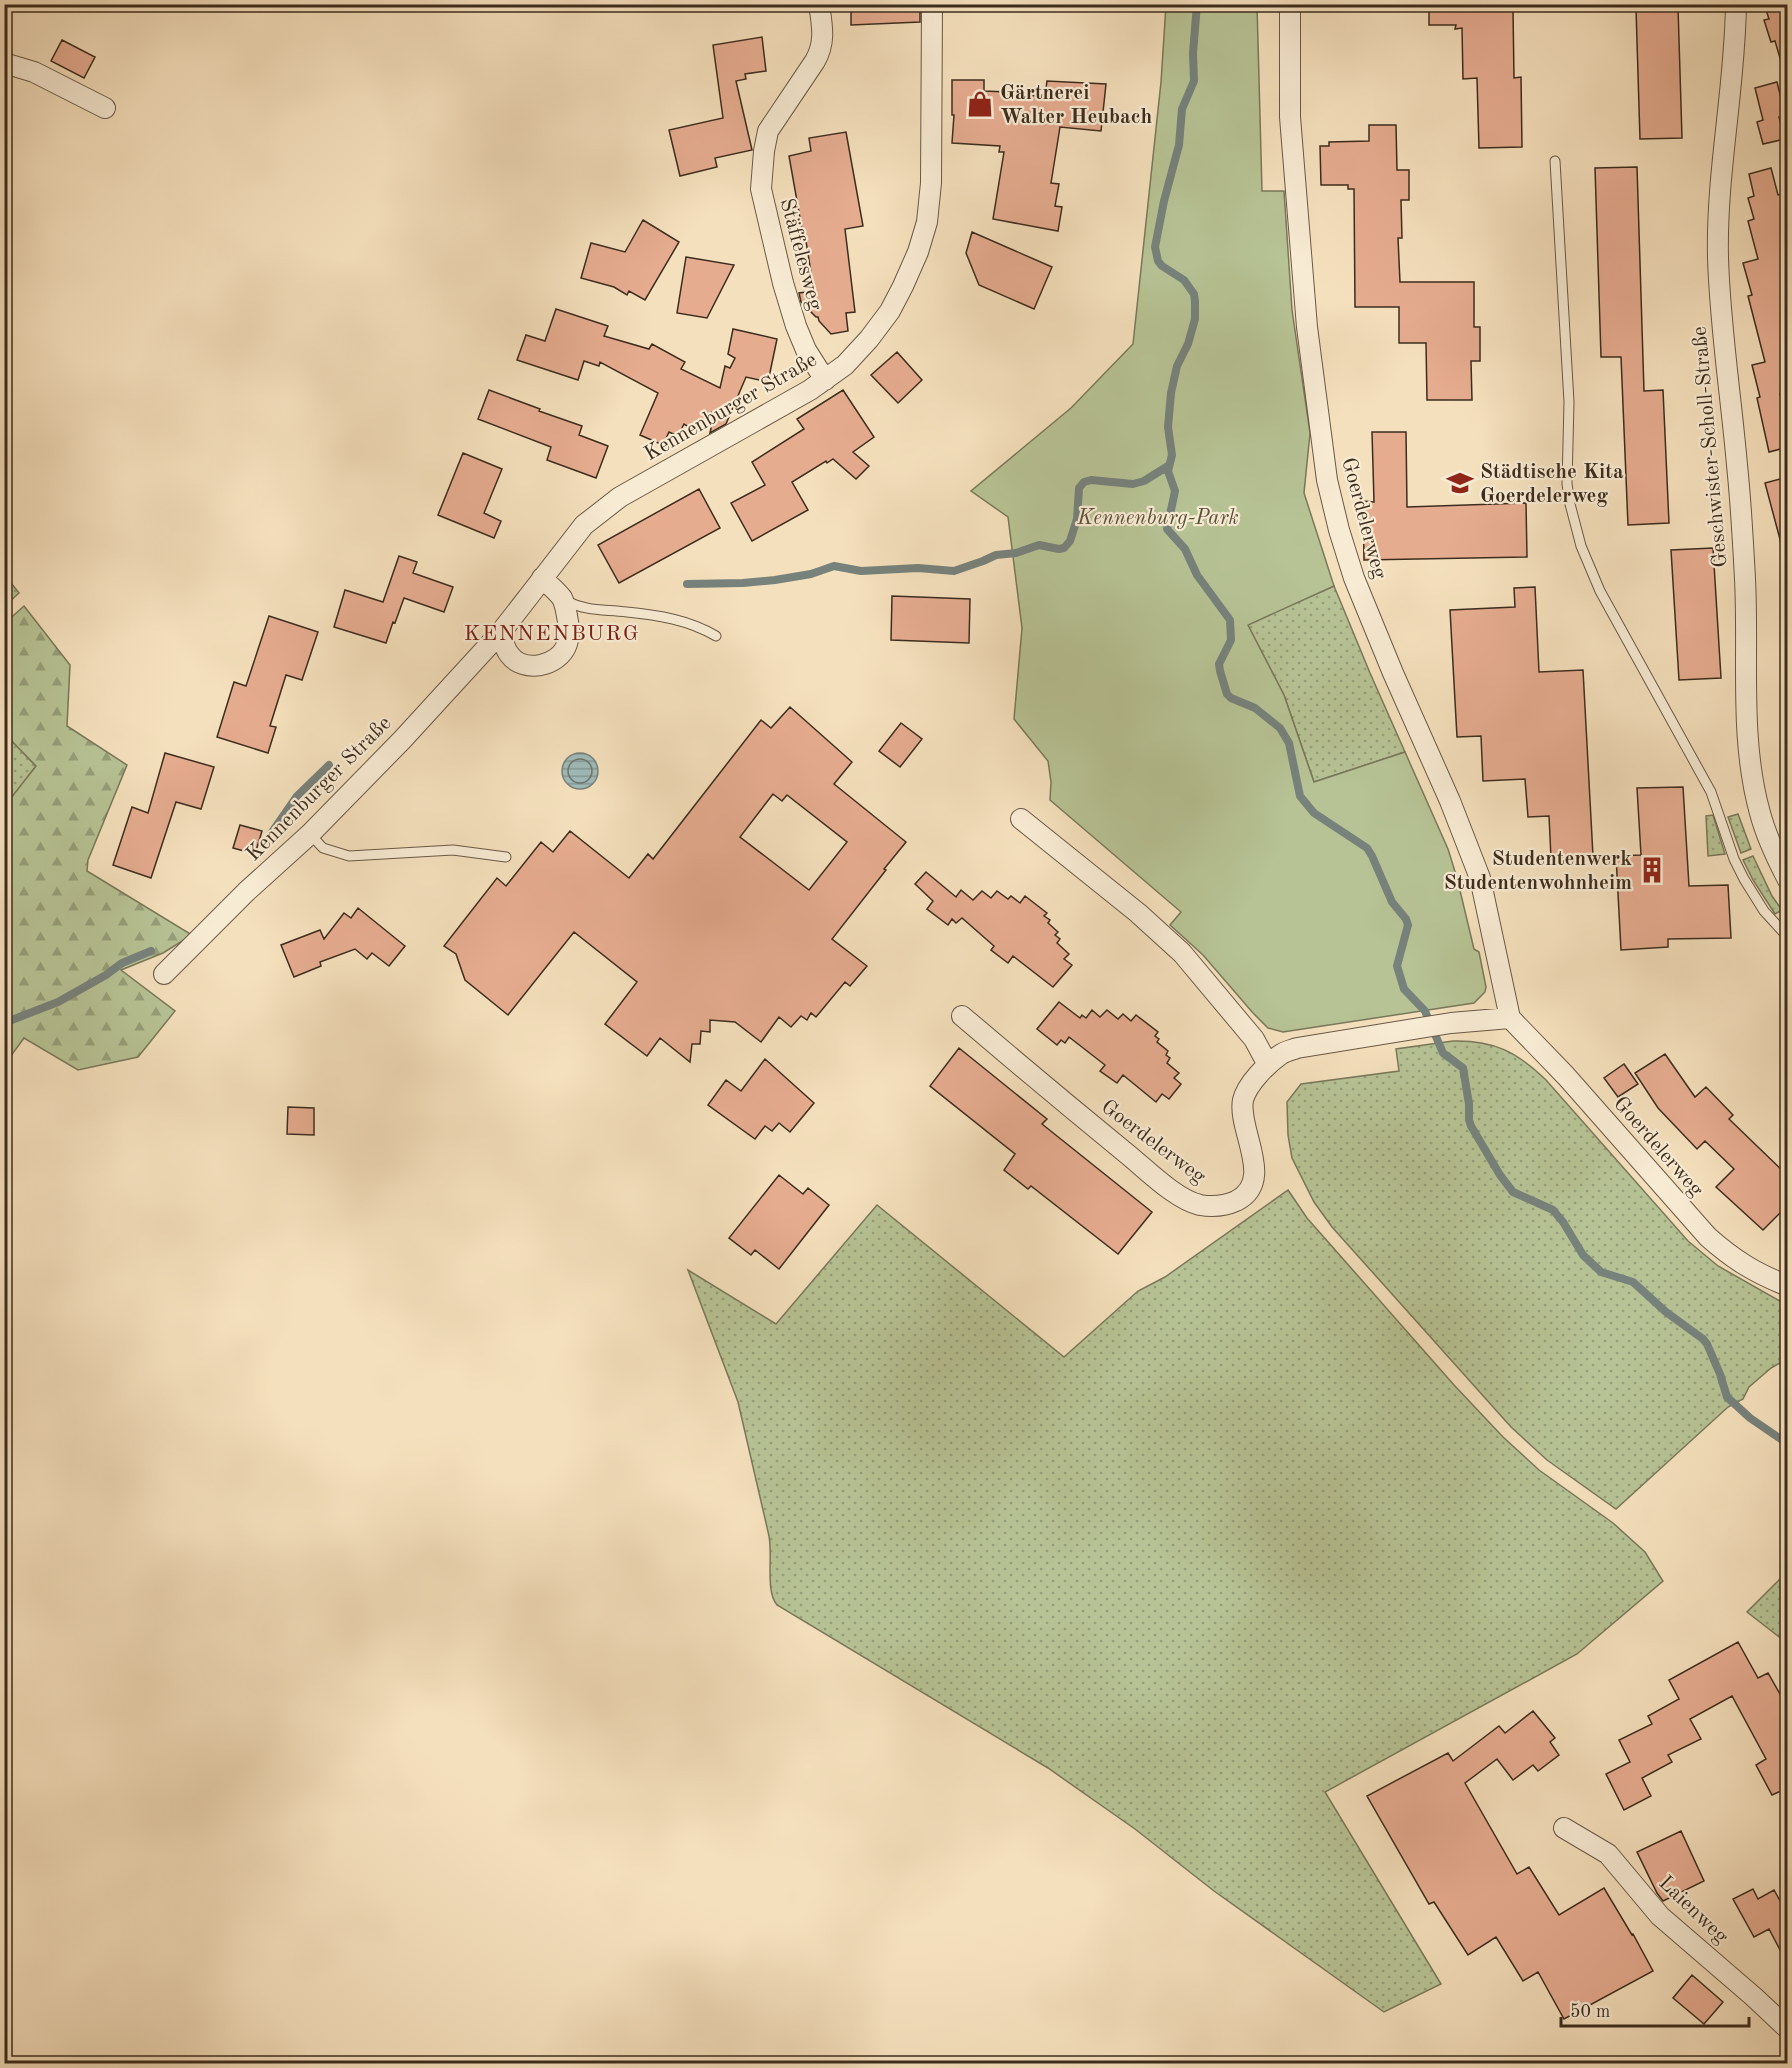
<svg xmlns="http://www.w3.org/2000/svg" width="1792" height="2068" font-family="'Old Standard TT',serif">
  <defs>
    <pattern id="grass-dots" width="8" height="8" patternUnits="userSpaceOnUse" patternTransform="scale(1.5)"><rect width="8" height="8" fill="#b7c395"/><path d="M2 2h.1M6 6h.1" fill="none" stroke="#969f79" stroke-width="1.8" stroke-linecap="round"/></pattern>
    <pattern id="forest-firs" width="22" height="20" patternUnits="userSpaceOnUse" patternTransform="scale(1.5)"><rect width="22" height="20" fill="#b7c395"/><path d="M5 1l3.5 6h-7zM16 11l3.5 6h-7z" fill="#969f79"/></pattern>
    <pattern id="water-rules" width="6" height="5" patternUnits="userSpaceOnUse" patternTransform="scale(1.5)"><rect width="6" height="5" fill="#9fbbba"/><path d="M0 2.5h6" fill="none" stroke="#839897"/></pattern>
  </defs>
  <rect width="100%" height="100%" fill="#f5e0bd"/>
  <filter id="stains"><feTurbulence type="fractalNoise" baseFrequency=".00333" numOctaves="4"/><feColorMatrix values="0 0 0 0 .2 0 0 0 0 .09 0 0 0 0 .02 0 0 0 .5 -.17"/></filter>
  <radialGradient id="worn" r=".72"><stop offset=".6" stop-color="#630" stop-opacity="0"/><stop offset="1" stop-color="#630" stop-opacity=".3"/></radialGradient>
  <path fill="url(#grass-dots)" stroke="#7a785a" stroke-width="1.5" d="M4 574 19 593 5 606H4Z
    M1334 586 1370 673 1405 752 1314 782 1284 695 1247 624Z
    M5 734 36 766 5 807Z
    M1738 814 1751 849 1741 853 1728 817Z
    M1713 815 1725 854 1708 856 1706 816Z
    M1753 856 1772 896 1782 910 1775 914 1753 880 1743 860Z
    M1453 1041C1494 1040 1517 1052 1546 1080L1688 1241 1718 1266 1787 1305V1359L1771 1368 1749 1387 1743 1399 1728 1407 1616 1509 1547 1460 1511 1427 1332 1227 1314 1202 1292 1158 1288 1135 1287 1102 1301 1084 1399 1071 1396 1049Z
    M1288 1190 1307 1218 1454 1385 1503 1437 1539 1470 1613 1523 1645 1552 1663 1581 1577 1654 1325 1792 1441 1984 1384 2012 1214 1891 1135 1829 1048 1768 777 1605C765 1590 773 1557 769 1536L738 1402 688 1270 776 1324 877 1205 1064 1357 1138 1291 1165 1277Z
    M1787 1572V1643L1747 1612Z"/>
  <path fill="url(#forest-firs)" stroke="#7a785a" stroke-width="1.5" d="M24 606 70 665 67 726 127 765 88 860 87 871 192 935 163 953 121 970 175 1011 138 1057 78 1070 24 1038 5 1064 4 807 36 766 5 734V623Z"/>
  <path fill="#b7c395" stroke="#7a785a" stroke-width="1.5" d="M1166 5H1257L1262 191H1284L1292 310 1310 433 1304 493 1334 586 1248 625 1284 695 1314 782 1405 752 1448 849 1457 878 1474 949 1479 952 1486 987 1485 992 1474 1003 1283 1032 1268 1028 1253 1013 1203 955 1170 925 1181 912 1050 800 1051 782 1048 761 1014 719 1022 628 1008 517 971 491 1071 408 1133 344 1161 82Z"/>
  <path fill="url(#water-rules)" stroke="#77827c" stroke-width="1.5" d="M562 771a18 18 0 1 1 36 0a18 18 0 1 1-36 0Z"/>
  <g fill="none" stroke-linecap="round" stroke-linejoin="round">
    <path stroke="#6e746c" stroke-width="1.5" d="M568 771a12 12 0 1 1 24 0a12 12 0 1 1-24 0Z"/>
    <path stroke="#77827c" stroke-width="8" d="M1197 4 1193 53 1194 81 1182 109 1179 145 1164 201 1155 247 1158 261 1162 266 1184 280 1194 294 1195 301V319L1188 344 1177 366 1171 393 1168 427 1172 455 1168 471 1175 491 1167 529 1185 549 1197 575 1230 620 1231 640 1219 664 1220 671 1227 694 1231 698 1255 708 1280 728 1289 743 1300 796 1314 813 1367 848 1372 856 1392 902 1406 919 1408 925 1397 966 1404 989 1425 1011 1443 1053 1463 1068 1469 1104V1120L1471 1126 1500 1175 1513 1192 1553 1210 1563 1222 1583 1255 1601 1272 1633 1282 1666 1312 1703 1339 1707 1344 1720 1374 1727 1397 1750 1418 1788 1444
      M687 584 743 583 775 580 811 574 834 566 861 571 918 568 954 571 983 561 996 555 1016 553 1039 545 1059 549 1064 548 1070 541 1077 519 1079 488 1084 482 1091 480 1133 484 1144 481 1168 466
      M270 835 297 796 329 765
      M4 1023 58 1002 106 975 122 963 151 951"/>
  </g>
  <path fill="#e6ac90" stroke="#3c2c1e" stroke-width="1.5" fill-rule="evenodd" d="M851 4H920V22L851 25Z
    M1429 4H1507V10H1513L1514 78 1521 77 1522 147 1479 148 1477 78 1463 79 1462 28 1455 29 1456 25H1429Z
    M1764 4H1788V64L1782 65 1775 41 1771 42 1764 20 1769 19Z
    M1678 7 1682 138 1640 139 1636 9Z
    M762 37 766 71 745 74 746 79 736 81 752 150 715 158 717 167 680 176 669 130 723 118 713 45Z
    M62 40 95 57 84 78 51 61Z
    M952 80H984V91L1007 92V95L1045 96 1047 81 1106 84 1101 131 1060 127 1051 183 1059 184 1055 206 1062 207 1058 231 993 219 1004 152H999L1000 146 952 143 954 115H952Z
    M1777 82 1785 115 1779 117 1785 139 1763 144 1757 122 1763 120 1755 88Z
    M1369 125H1396L1397 170H1409V200H1401L1402 238H1398L1400 282H1474V327H1480V361H1471L1472 400H1427L1426 343H1399V307H1355L1354 189H1348V185H1321L1320 146H1329V142L1369 141Z
    M846 132 863 226 845 229 855 312 846 313 848 331 831 334 819 321 818 317H816L801 302 799 293 814 291 805 235H803L789 156 811 151 809 138Z
    M1637 167 1644 391 1663 390 1669 523 1628 525 1621 357H1601L1595 168Z
    M1771 168 1778 195 1788 193V394H1780L1788 427V447L1769 452 1757 398 1760 397 1752 365 1765 362 1748 296 1752 295 1743 263 1758 259 1748 221 1754 219 1748 198 1754 196 1749 174Z
    M643 220 679 242 645 300 629 291 627 295 614 287 581 278 591 243 625 252Z
    M972 232 1052 267 1034 309 979 285 966 253Z
    M686 257 734 265 707 318 677 313Z
    M556 309 608 326 604 336 649 349 652 344 685 362 681 369 720 388 725 366 730 368 735 358 728 354 733 329 777 339 768 382 746 377 726 424 710 433 714 413 712 412 707 422 700 419 694 430 684 424 678 436 669 432 663 445 640 435 658 393 600 362 599 366 584 361 578 380 517 360 526 335 545 341Z
    M897 352 922 380 898 403 871 375Z
    M489 390 540 409 539 411 582 426 579 435 608 446 596 478 547 460 551 447 478 419Z
    M843 390 874 437 853 452 869 466 856 479 833 459 827 463 826 461 792 482 808 510 752 541 731 503 765 485 752 462 804 429 797 419Z
    M1372 432H1406L1407 507 1526 503 1527 557 1364 560 1363 501 1374 502Z
    M463 453 502 469 484 513 501 521 494 538 438 515Z
    M1788 477V542L1781 543 1765 483Z
    M699 489 720 528 619 583 598 545Z
    M1713 548 1721 678 1679 680 1671 550Z
    M399 556 417 562 413 573 453 587 444 612 404 598 395 623 393 622 386 643 334 627 345 590 383 602Z
    M1535 587 1539 672 1583 670 1593 856 1551 858 1549 816 1528 817 1525 779 1483 781 1481 736 1457 737 1450 610 1515 607 1514 588Z
    M892 596 970 599 969 643 891 640Z
    M269 616 318 632 302 680 286 675 270 726 276 727 268 753 217 737 234 682 246 686Z
    M790 707 852 762 834 784 906 842 884 869 886 870 832 939 867 966 850 986 845 982 816 1017 811 1013 807 1020 801 1016 791 1027 779 1017 761 1042 735 1022 710 1020V1032L701 1031 700 1044H692L690 1062 660 1038 647 1056 605 1024 637 982 574 932 508 1015 465 980 456 954 444 946 497 878 506 886 541 842 553 852 570 831 629 878 648 854 653 859 761 720 771 728ZM773 794 782 801 787 795 847 842 809 890 740 837Z
    M901 723 922 739 900 767 879 751Z
    M165 753 214 767 201 809 176 802 151 878 113 865 132 807 148 813Z
    M1683 787 1689 886 1728 885 1731 938 1668 939V947L1621 950 1616 856 1641 855 1637 788Z
    M240 825 262 831 255 854 233 848Z
    M926 872 956 897 961 890 973 900 982 891 991 898 997 891 1008 899 1011 896 1020 903 1025 896 1047 913 1044 916 1050 920 1048 923 1058 932 1055 935 1060 939 1057 943 1069 954 1064 959 1072 965 1053 987 1013 956 1008 963 991 950 994 946 962 918 956 923 952 919 948 925 927 909 933 901 915 884Z
    M358 908 405 946 389 966 372 953 367 959 355 949 320 962 321 966 294 977 281 945 320 930 324 939 344 913 351 918Z
    M1059 1002 1080 1018 1082 1015 1086 1018 1092 1010 1100 1017 1107 1010 1118 1019 1123 1014 1131 1021 1136 1015 1158 1032 1155 1036 1159 1039 1157 1042 1168 1051 1166 1055 1170 1058 1167 1063 1179 1073 1174 1078 1181 1084 1169 1099 1162 1094 1156 1102 1123 1075 1117 1083 1100 1071 1105 1065 1069 1037 1065 1043 1061 1040 1057 1045 1037 1029Z
    M959 1048 1047 1119 1042 1124 1152 1212 1118 1254 1031 1186 1028 1189 1004 1170 1015 1154 930 1086Z
    M1665 1054 1695 1097 1706 1087 1733 1115 1729 1119 1788 1176V1205L1763 1230 1716 1187 1734 1169 1705 1141 1697 1149 1658 1108 1635 1073Z
    M765 1059 814 1103 790 1132 779 1123 772 1131 765 1126 755 1139 708 1105 726 1080 741 1091Z
    M1624 1064 1638 1084 1618 1097 1604 1078Z
    M288 1107 314 1108V1135L287 1134Z
    M779 1175 803 1194 808 1188 829 1205 779 1269 755 1250 751 1255 729 1238Z
    M1738 1642 1758 1678 1768 1673 1788 1708V1798L1783 1790 1772 1795 1756 1765 1766 1759 1732 1696 1690 1719 1701 1739 1668 1755 1672 1762 1642 1778 1651 1796 1624 1810 1606 1774 1630 1762 1619 1740 1652 1724 1648 1716 1679 1699 1669 1680Z
    M1533 1711 1555 1738 1550 1742 1559 1755 1538 1771 1533 1765 1513 1780 1497 1759 1465 1783 1517 1874 1529 1867 1559 1915 1604 1888 1632 1935 1633 1934 1653 1971 1564 2019 1538 1972 1523 1981 1496 1937 1468 1955 1434 1902 1429 1904 1367 1796 1448 1753 1453 1761 1499 1726 1505 1733Z
    M1681 1831 1704 1881 1663 1901 1657 1893 1637 1852Z
    M1753 1889 1758 1899 1774 1890 1788 1915V1965L1769 1929 1754 1937 1733 1899Z
    M1692 1975 1723 2002 1704 2024 1673 1998Z"/>
  <g fill="none" stroke-linecap="round" stroke-linejoin="round">
    <g stroke="#6a5946" stroke-width="11">
      <path id="lane" d="M1555 161 1569 402 1567 484 1570 504 1581 546 1600 591 1711 792 1734 859 1744 879 1764 911 1785 934 1788 932
        M564 600C588 612 602 609 627 612 658 615 689 620 716 636
        M310 834 323 848 349 856 453 850 506 857"/>
    </g>
    <g stroke="#6a5946" stroke-width="22">
      <path id="street" d="M819 4C822 25 826 42 815 61L768 131 764 151 761 189 783 283 796 326 806 350 825 380
        M1290 4V117L1307 327 1327 480 1339 530 1354 578 1393 673 1450 801 1480 878 1510 1018 1566 1076 1708 1237C1734 1260 1755 1273 1788 1286
        M1736 4C1735 89 1716 173 1718 258 1720 327 1731 396 1737 465 1741 503 1743 541 1745 579 1749 656 1739 738 1760 813 1766 836 1777 859 1788 880
        M4 63 34 72 105 108
        M501 632C503 639 504 648 509 654 523 674 559 667 567 644 570 636 569 625 567 616 566 610 565 604 562 598 557 591 548 584 542 578
        M1021 819 1138 913 1182 953 1254 1039 1268 1065
        M164 974 246 892 310 834 402 740 501 632 584 525 620 497 810 390 845 365 869 339 890 311 903 286 918 252 927 222 931 183 932 4
        M962 1016C1016 1062 1071 1108 1126 1153 1146 1169 1175 1199 1200 1205 1212 1207 1225 1206 1236 1201 1276 1181 1237 1130 1243 1100 1247 1084 1267 1064 1280 1055 1285 1051 1292 1050 1297 1048L1451 1023 1510 1018
        M1564 1828 1608 1854 1660 1916 1754 1997 1788 2029"/>
    </g>
    <use href="#lane" stroke="#f8ebd4" stroke-width="9"/>
    <use href="#street" stroke="#f8ebd4" stroke-width="20"/>
  </g>
  <defs>
    <g id="shop-bare" transform="scale(2.07)"><path d="M-5-2.5h2.3a2.7 3.5 0 0 1 5.4 0H5L5.5 6h-11ZM-1.5-2.5h3a1.5 2.3 0 0 0-3 0Z" fill="#8f2418" stroke="#f8ebd4" stroke-width="2.5" paint-order="stroke"/></g>
    <g id="school-bare" transform="scale(2.07)"><path d="M0-5L7-2L0 1L-7-2ZM-4 1L0 2.5L4 1V4Q0 6-4 4Z" fill="#8f2418" stroke="#f8ebd4" stroke-width="2.5" paint-order="stroke"/></g>
    <g id="building-bare" transform="scale(2.07)"><path d="M-4-6H4V6H1V3H-1V6H-4ZM-2.5-4.3h1.7v1.8h-1.7ZM.8-4.3h1.7v1.8H.8ZM-2.5-1h1.7V.8h-1.7ZM.8-1h1.7V.8H.8Z" fill="#8f2418" stroke="#f8ebd4" stroke-width="2.5" paint-order="stroke"/></g>
  </defs>
  <g fill-rule="evenodd">
    <use href="#shop-bare" x="980" y="104"/>
    <use href="#school-bare" x="1460" y="483"/>
    <use href="#building-bare" x="1652" y="870"/>
  </g>
  <g text-anchor="middle" stroke-width="4.5" stroke-linejoin="round" paint-order="stroke">
    <g font-size="21" font-weight="bold" fill="#3c2c1e" stroke="#f8ebd4" text-anchor="start">
      <text x="1000" y="99">Gärtnerei<tspan x="1000" dy="24">Walter Heubach</tspan></text>
      <text x="1480" y="478">Städtische Kita<tspan x="1480" dy="24">Goerdelerweg</tspan></text>
      <text x="1632" y="865" text-anchor="end">Studentenwerk<tspan x="1632" dy="24">Studentenwohnheim</tspan></text>
    </g>
    <g font-size="21" fill="#3c2c1e" stroke="#f8ebd4">
      <text transform="translate(802 254) rotate(75)" y="7">Stäffelesweg</text>
      <text transform="translate(730 406) rotate(-30)" y="7">Kennenburger Straße</text>
      <text transform="translate(1709 447) rotate(-95)" y="7">Geschwister-Scholl-Straße</text>
      <text transform="translate(1365 518) rotate(75)" y="7">Goerdelerweg</text>
      <text transform="translate(318 788) rotate(-45)" y="7">Kennenburger Straße</text>
      <text transform="translate(1154 1141) rotate(37)" y="7">Goerdelerweg</text>
      <text transform="translate(1659 1146) rotate(49)" y="7">Goerdelerweg</text>
      <text transform="translate(1694 1909) rotate(44)" y="7">Laienweg</text>
    </g>
    <g font-size="21" font-style="italic" fill="#5b523c" stroke="#f8ebd4">
      <text x="1158" y="524">Kennenburg-Park</text>
    </g>
    <g font-size="22" letter-spacing="1.5" fill="#7a1f14" stroke="#f8ebd4">
      <text x="552" y="640">KENNENBURG</text>
    </g>
  </g>
  <rect width="1792" height="2068" fill="none" stroke="#f5e0bd" stroke-width="24"/>
  <rect x="6" y="6" width="1780" height="2056" fill="none" stroke="#3c2c1e" stroke-width="3"/>
  <rect x="12" y="12" width="1768" height="2044" fill="none" stroke="#3c2c1e" stroke-width="1.5"/>
  <path d="M1561 2017v9h188v-9" fill="none" stroke="#3c2c1e" stroke-width="3"/>
  <text x="1570" y="2017" font-size="18" fill="#3c2c1e" stroke="#f8ebd4" stroke-width="4.5" paint-order="stroke">50 m</text>
  <rect width="100%" height="100%" filter="url(#stains)"/>
  <rect width="100%" height="100%" fill="url(#worn)"/>
</svg>
